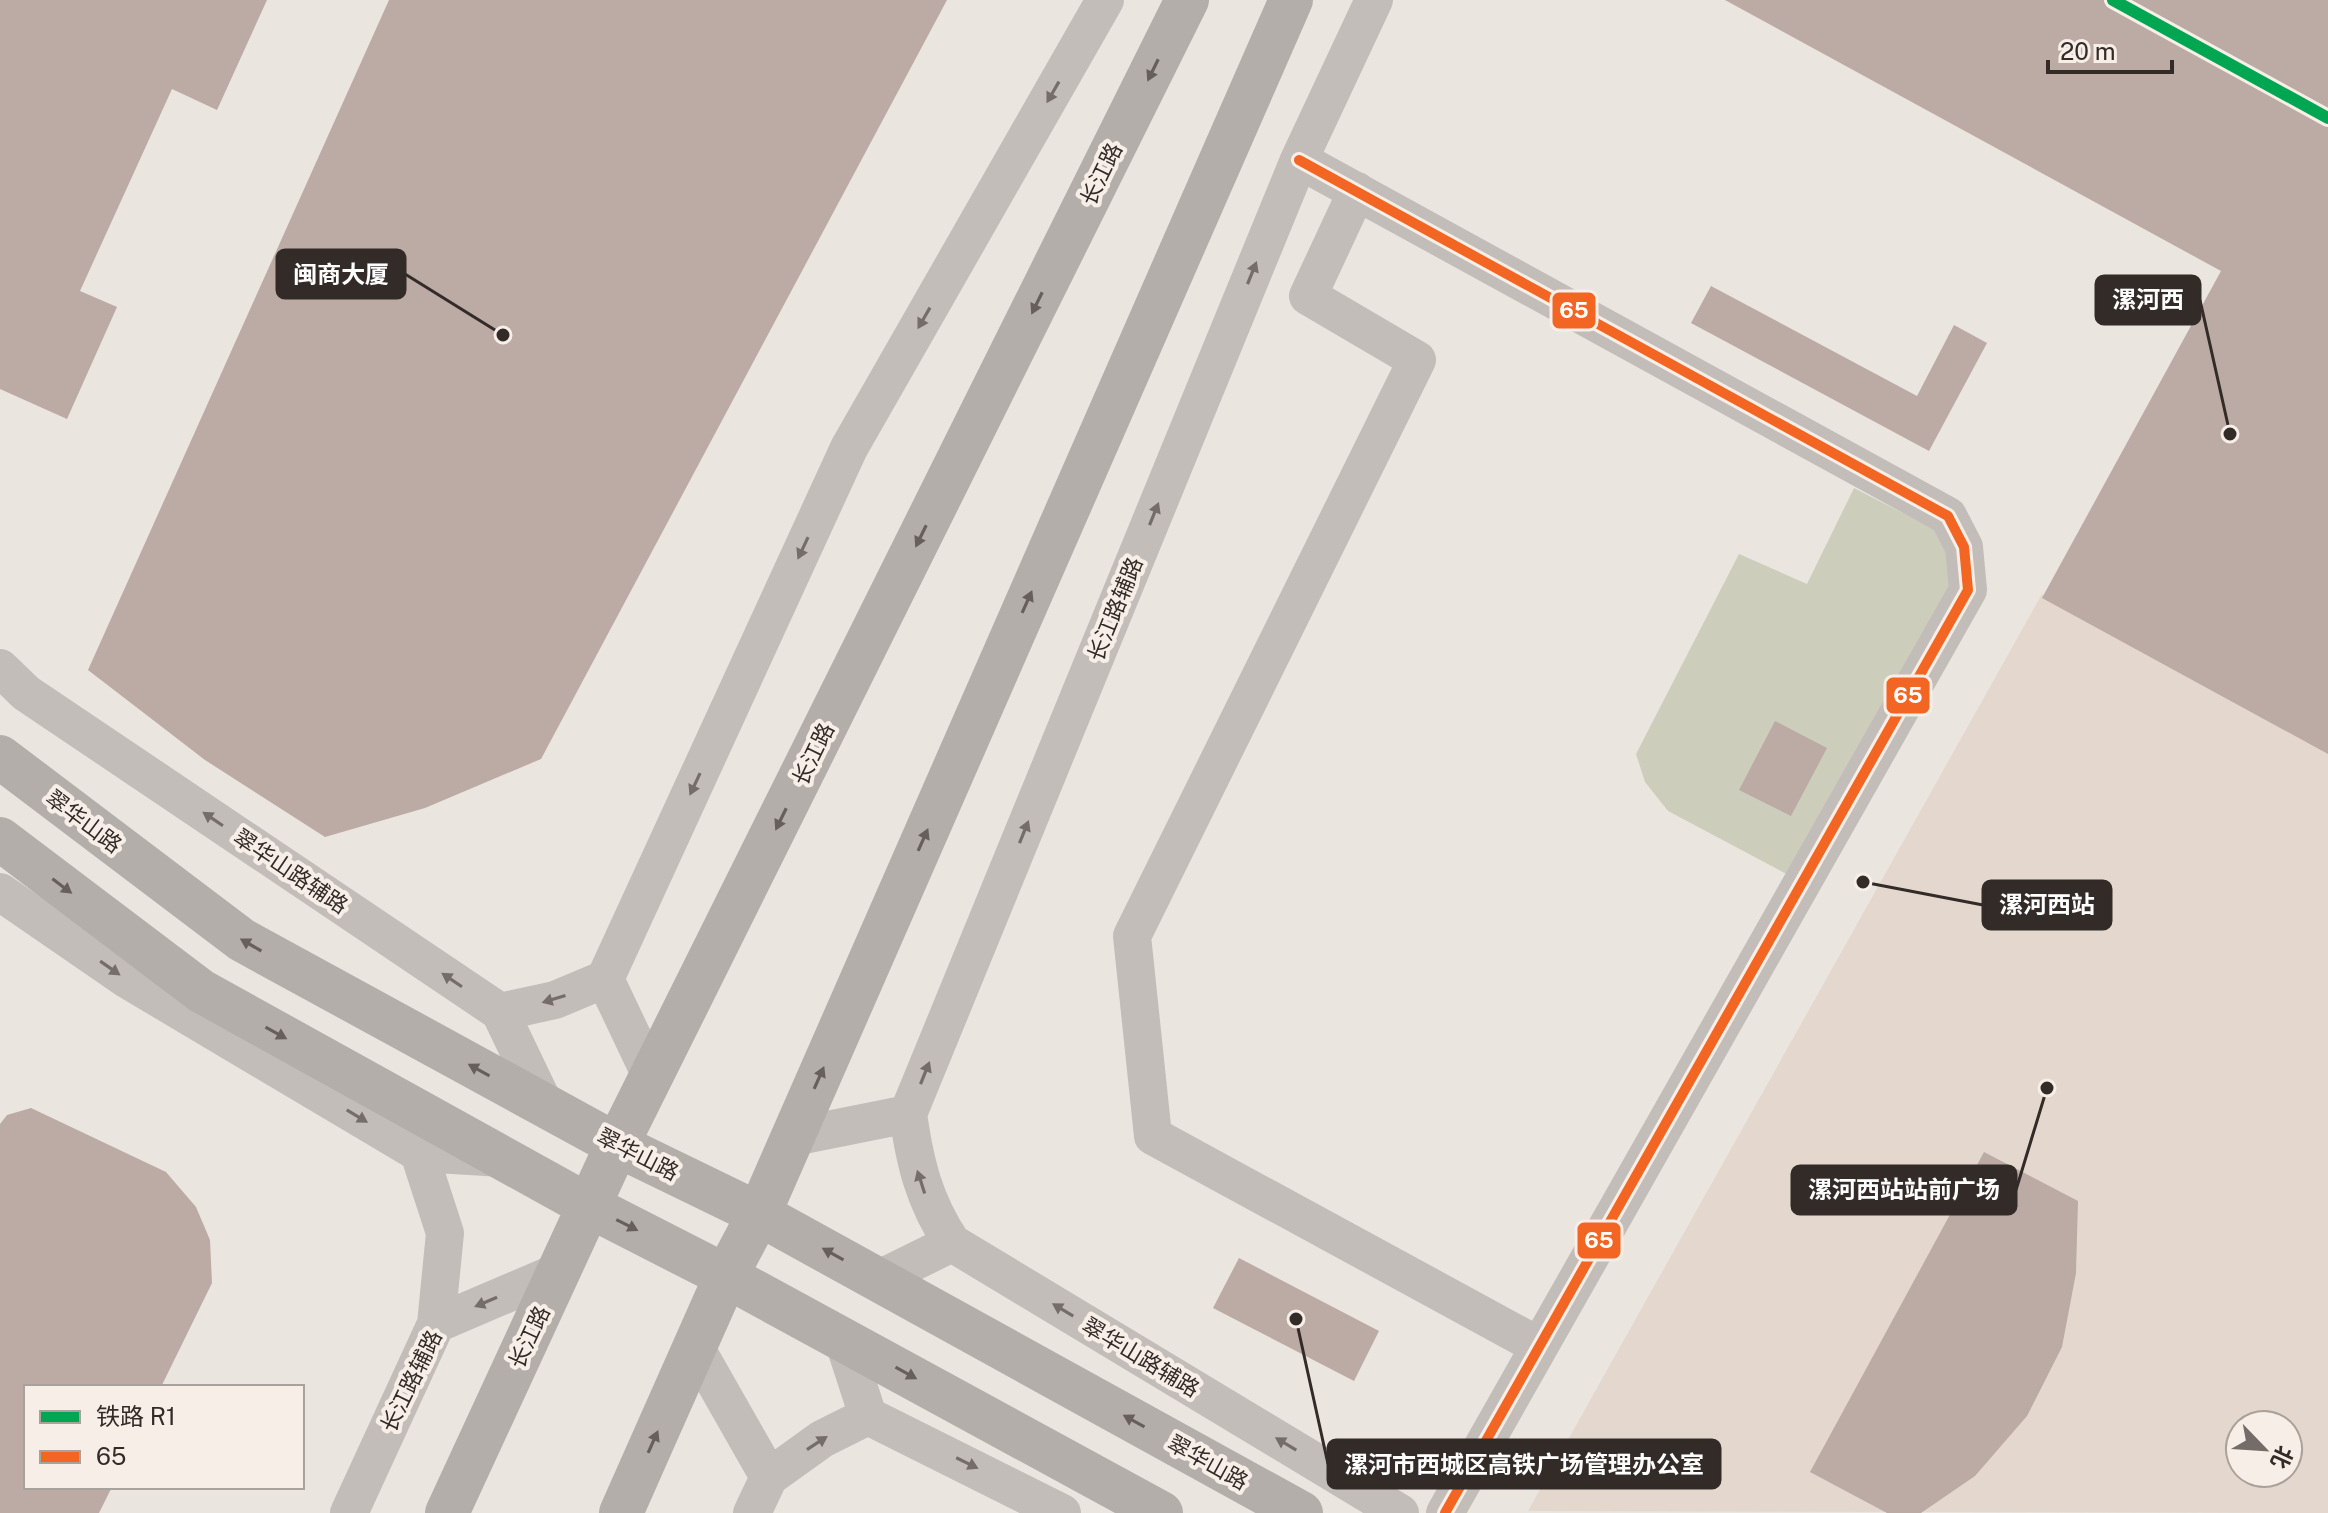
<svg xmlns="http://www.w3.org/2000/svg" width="2328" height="1513" font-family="'Public Sans','Noto Sans SC',sans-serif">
  <rect width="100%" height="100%" fill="#ebe5e0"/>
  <path fill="#cccebb" d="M1854 488 1934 529 1952 547 1955 579 1792 877 1668 811 1645 782 1636 754 1739 554 1807 584Z"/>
  <path fill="#e4d8ce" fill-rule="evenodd" d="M2042 594 2328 752V1513L1528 1511ZM2240 1425H2288V1473H2240Z"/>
  <path fill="#bcaaa4" d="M0 0H267L217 110 172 89 80 291 117 307 67 419 0 389Z
    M389 0H947L541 759 425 808 325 837 205 760 88 670Z
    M1725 0H2328V754L2042 598 2221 271Z
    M1711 286 1917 396 1954 325 1987 343 1929 451 1691 323Z
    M1775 721 1827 748 1791 816 1739 790Z
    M31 1108 166 1172 196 1207 210 1240 212 1283 161 1387H26V1487H112L99 1513H0V1124L7 1115Z
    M1984 1152 2078 1201 2076 1273 2062 1347 2027 1416 1975 1476 1921 1513H1887L1810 1472Z
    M1239 1258 1379 1331 1354 1381 1213 1308Z"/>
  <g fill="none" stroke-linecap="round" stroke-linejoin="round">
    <path stroke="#c3bdb9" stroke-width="38" d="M1299 160 1948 516 1964 547 1968 590 1445 1513
      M1357 191 1308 296 1417 360 1132 936 1153 1136 1537 1345
      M0 668 26 693 500 1012 545 1106
      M0 892 128 980 419 1153 503 1158
      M500 1012 555 1000 605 979
      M652 1078 605 979 849 448 1105 0
      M908 1114C915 1163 924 1201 952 1243
      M793 1137 908 1114 1299 160 1374 0
      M419 1153 445 1233 436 1324
      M879 1279 952 1243 1400 1513
      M843 1339 868 1416 1062 1513
      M695 1347 769 1477 752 1513
      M769 1477 822 1439 868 1416
      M349 1513 436 1324 558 1272"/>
    <path stroke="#b4aeaa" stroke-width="44" d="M0 757 242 940 617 1145 759 1214 1301 1513
      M0 839 201 991 589 1206 726 1276 1161 1513
      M447 1513 617 1145 1187 0
      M621 1513 726 1276 759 1214 1291 0"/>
    <g stroke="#f7efe7" stroke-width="16">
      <path id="bus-1" d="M1299 160 1948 516 1964 547 1968 590 1445 1513"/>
    </g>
    <use href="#bus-1" stroke="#f26522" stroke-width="10"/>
    <g stroke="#f7efe7" stroke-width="18">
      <path id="rail-1" d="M2113 0 2328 118"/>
    </g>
    <use href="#rail-1" stroke="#00a651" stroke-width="12"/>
  </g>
  <defs><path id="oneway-solid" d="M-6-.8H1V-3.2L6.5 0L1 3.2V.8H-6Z" transform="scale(2)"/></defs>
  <g fill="#675f5c">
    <use href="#oneway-solid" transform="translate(1153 70) rotate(116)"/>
    <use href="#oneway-solid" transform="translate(1037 303) rotate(116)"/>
    <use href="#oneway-solid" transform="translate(921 536) rotate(116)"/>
    <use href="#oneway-solid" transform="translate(1027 602) rotate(-66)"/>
    <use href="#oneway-solid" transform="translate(781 819) rotate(116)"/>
    <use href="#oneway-solid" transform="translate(923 840) rotate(-66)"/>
    <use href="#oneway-solid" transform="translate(62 886) rotate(37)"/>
    <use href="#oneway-solid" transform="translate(251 945) rotate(-150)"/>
    <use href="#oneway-solid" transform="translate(276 1033) rotate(29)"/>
    <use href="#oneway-solid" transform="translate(479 1070) rotate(-151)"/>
    <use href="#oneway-solid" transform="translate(819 1078) rotate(-66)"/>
    <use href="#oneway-solid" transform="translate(627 1225) rotate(27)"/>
    <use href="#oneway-solid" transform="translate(833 1254) rotate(-151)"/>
    <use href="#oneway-solid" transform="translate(906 1373) rotate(29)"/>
    <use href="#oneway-solid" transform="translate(1134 1421) rotate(-151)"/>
    <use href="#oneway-solid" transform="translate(653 1442) rotate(-66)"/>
  </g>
  <g fill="#746d69">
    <use href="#oneway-solid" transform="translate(1053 92) rotate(120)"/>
    <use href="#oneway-solid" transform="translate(1252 273) rotate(-68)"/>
    <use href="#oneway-solid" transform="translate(924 318) rotate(120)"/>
    <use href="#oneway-solid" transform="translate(1154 514) rotate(-68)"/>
    <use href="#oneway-solid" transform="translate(803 548) rotate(115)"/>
    <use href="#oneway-solid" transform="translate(695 784) rotate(115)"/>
    <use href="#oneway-solid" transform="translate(213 819) rotate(-146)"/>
    <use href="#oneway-solid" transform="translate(1024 832) rotate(-68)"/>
    <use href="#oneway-solid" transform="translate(110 968) rotate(35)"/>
    <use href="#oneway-solid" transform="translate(452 980) rotate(-146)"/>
    <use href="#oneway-solid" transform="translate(554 999) rotate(163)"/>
    <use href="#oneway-solid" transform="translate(925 1073) rotate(-68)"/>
    <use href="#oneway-solid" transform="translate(357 1116) rotate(31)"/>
    <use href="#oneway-solid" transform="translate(921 1182) rotate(-108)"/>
    <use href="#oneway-solid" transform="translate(486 1302) rotate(157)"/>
    <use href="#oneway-solid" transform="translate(1063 1310) rotate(-149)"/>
    <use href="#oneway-solid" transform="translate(817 1443) rotate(-33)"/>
    <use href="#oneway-solid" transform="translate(1286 1444) rotate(-149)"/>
    <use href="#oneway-solid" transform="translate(967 1463) rotate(26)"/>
  </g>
  <g text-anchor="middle" stroke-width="8" stroke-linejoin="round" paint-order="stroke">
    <g font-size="22" fill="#332b28" stroke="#f7efe7">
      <text transform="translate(1101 174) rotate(-64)" y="8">长江路</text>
      <text transform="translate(1115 609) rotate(-68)" y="8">长江路辅路</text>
      <text transform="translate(813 754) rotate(-64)" y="8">长江路</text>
      <text transform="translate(84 821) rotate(37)" y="8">翠华山路</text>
      <text transform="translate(291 871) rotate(34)" y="8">翠华山路辅路</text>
      <text transform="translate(638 1154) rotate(27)" y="8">翠华山路</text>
      <text transform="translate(529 1337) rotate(-65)" y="8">长江路</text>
      <text transform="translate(1141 1357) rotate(31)" y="8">翠华山路辅路</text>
      <text transform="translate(411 1381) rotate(-64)" y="8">长江路辅路</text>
      <text transform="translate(1208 1462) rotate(29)" y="8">翠华山路</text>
    </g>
  </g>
  <path fill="none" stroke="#332b28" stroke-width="3" d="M503 335L405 274M2230 434L2200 300M1863 882L1983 905M2047 1088L2016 1190M1296 1319L1328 1464"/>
  <g fill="#332b28" stroke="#f7efe7" stroke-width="3">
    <circle cx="503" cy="335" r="8"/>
    <circle cx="2230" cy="434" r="8"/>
    <circle cx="1863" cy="882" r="8"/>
    <circle cx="2047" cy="1088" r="8"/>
    <circle cx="1296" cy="1319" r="8"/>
  </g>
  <g fill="#332b28" stroke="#332b28" stroke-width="3">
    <rect x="277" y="250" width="128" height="48" rx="8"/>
    <rect x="2096" y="276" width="104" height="48" rx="8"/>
    <rect x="1983" y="881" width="128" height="48" rx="8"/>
    <rect x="1792" y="1166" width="224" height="48" rx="8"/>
    <rect x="1328" y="1440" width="392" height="48" rx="8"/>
  </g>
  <g font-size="24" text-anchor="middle" font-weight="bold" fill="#fff">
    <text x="341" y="283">闽商大厦</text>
    <text x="2148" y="308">漯河西</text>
    <text x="2047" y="913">漯河西站</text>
    <text x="1904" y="1198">漯河西站站前广场</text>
    <text x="1524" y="1473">漯河市西城区高铁广场管理办公室</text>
  </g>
  <g stroke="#f7efe7" stroke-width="3">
    <rect x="1551" y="291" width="46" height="39" rx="8" fill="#f26522"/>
    <rect x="1885" y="676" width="46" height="39" rx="8" fill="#f26522"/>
    <rect x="1576" y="1221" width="46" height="39" rx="8" fill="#f26522"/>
  </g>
  <g font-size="22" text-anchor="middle" font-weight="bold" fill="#fff">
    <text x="1574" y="318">65</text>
    <text x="1908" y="703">65</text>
    <text x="1599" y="1248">65</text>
  </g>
  <rect x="24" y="1385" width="280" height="104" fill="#f7efe7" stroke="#a9a19b" stroke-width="2"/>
  <rect x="40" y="1411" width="40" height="12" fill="#00a651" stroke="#a9a19b" stroke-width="2"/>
  <text x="96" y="1425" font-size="24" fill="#332b28">铁路 R1</text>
  <rect x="40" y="1451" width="40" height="12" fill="#f26522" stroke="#a9a19b" stroke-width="2"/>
  <text x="96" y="1465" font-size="24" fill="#332b28">65</text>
  <g transform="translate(2264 1449) rotate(115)"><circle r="38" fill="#f7efe7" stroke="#a9a19b" stroke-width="2"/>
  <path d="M0-6L14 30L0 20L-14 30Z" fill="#736c68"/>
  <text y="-12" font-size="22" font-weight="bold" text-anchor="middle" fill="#332b28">北</text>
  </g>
  <path d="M2048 60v12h124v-12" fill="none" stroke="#332b28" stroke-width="4"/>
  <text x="2060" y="60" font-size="24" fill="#332b28" stroke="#f7efe7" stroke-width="6" paint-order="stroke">20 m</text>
</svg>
